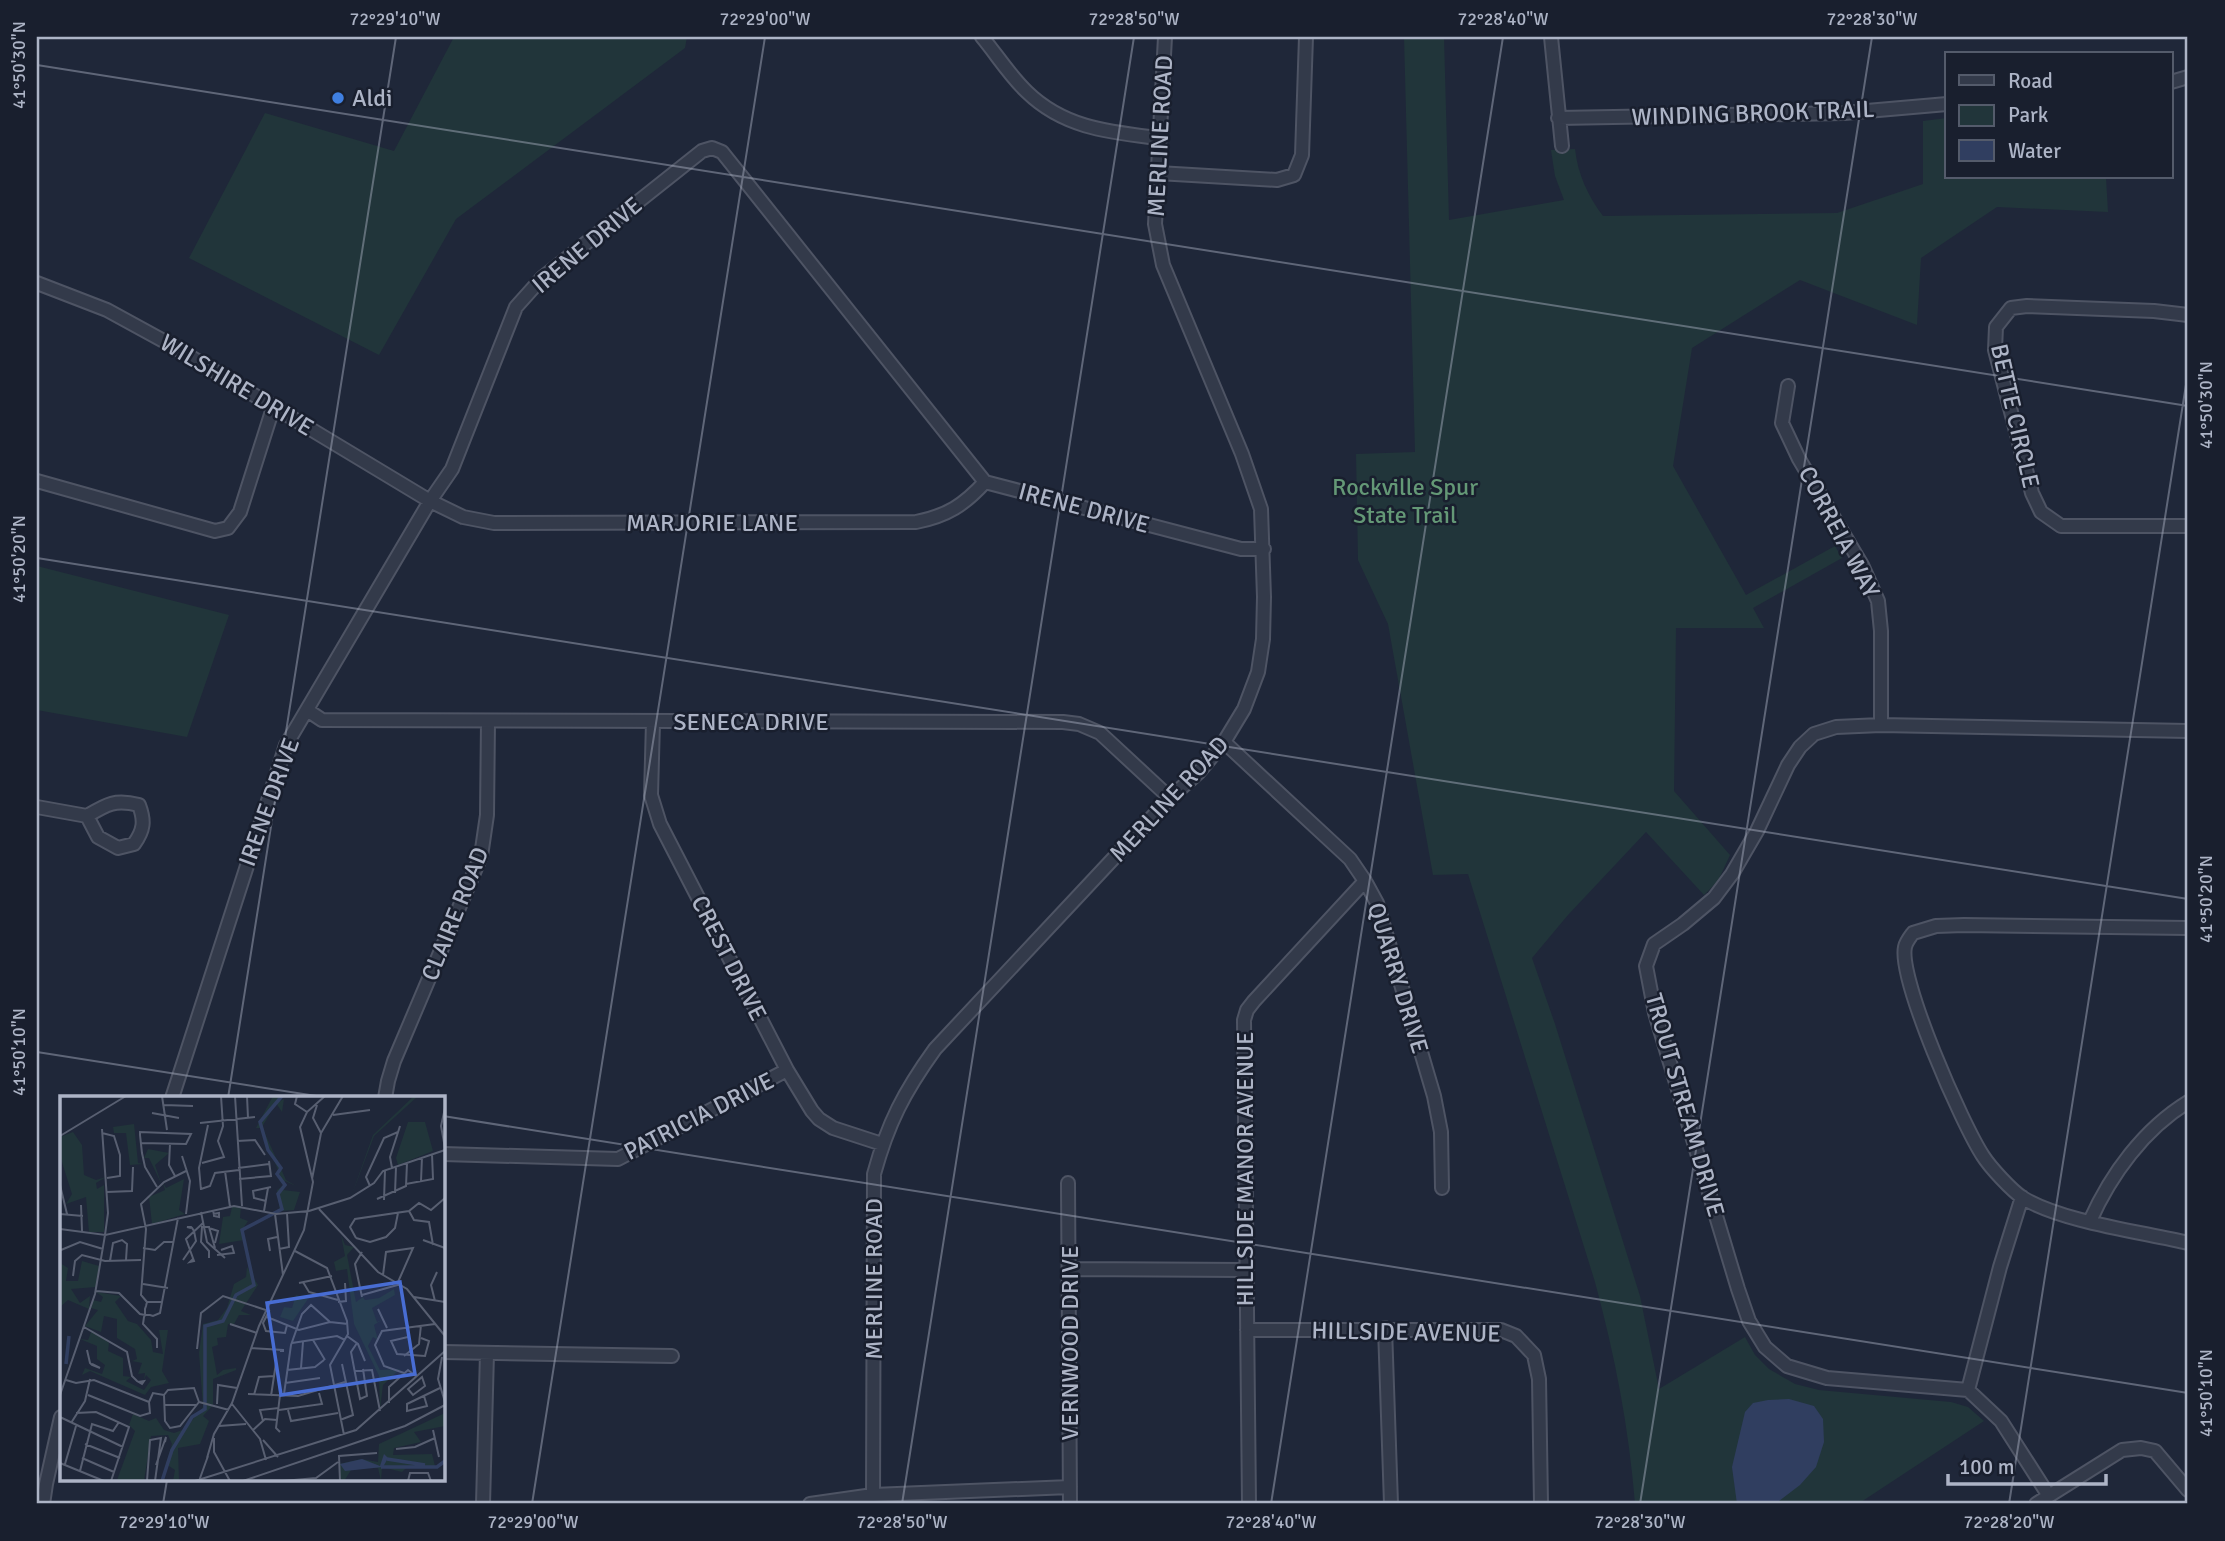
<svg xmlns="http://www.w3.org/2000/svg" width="2225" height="1541" font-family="Signika,sans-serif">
  <rect width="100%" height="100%" fill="#1f2739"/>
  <path fill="#21353a" d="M454 37H687L685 48 456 219 379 355 189 258 265 113 394 151Z
    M1404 37H1444L1449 220 1564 200 1555 176 1551 150 1575 149C1578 175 1588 196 1603 216L1837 213 1923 184V121L1947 118V177H2106L2108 212 1997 207 1921 258 1917 325 1800 280 1692 348 1673 466 1746 595 1835 546 1842 558 1753 608 1764 628H1676L1674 791 1730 855 1718 881 1704 895 1646 832 1568 915 1532 958 1555 1024 1640 1296 1659 1389 1745 1337 1755 1355 1769 1369 1795 1384 1819 1390 1951 1402 1968 1407 1984 1421 1858 1504H1635C1629 1428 1615 1356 1595 1282L1468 874 1433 875 1388 624 1358 560 1356 454 1415 452Z
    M37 566 229 615 187 737 37 710Z"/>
  <path fill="#303e60" d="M1789 1399 1814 1406 1823 1419 1824 1442 1816 1467 1800 1485 1775 1504H1737L1732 1467 1745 1412 1753 1403 1768 1400Z"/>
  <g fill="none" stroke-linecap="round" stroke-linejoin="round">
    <g stroke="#4e5464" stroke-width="16">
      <path id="minor" d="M982 37C997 55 1010 76 1027 92 1064 128 1109 132 1158 138
        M1551 37 1562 146
        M2171 82 2188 77
        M1558 118 1844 113 1947 104
        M1158 173 1277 180 1294 175 1302 155 1306 37
        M37 283 107 310 171 345 430 501 463 517 494 523 916 522C947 516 964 505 985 482
        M2188 315 2154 311 2027 306 2011 308 1996 327 1995 350 2032 493 2041 512 2061 526H2188
        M1788 386 1782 423 1799 459 1862 565 1878 601 1881 631V725
        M37 481 215 531 228 528 240 512 273 408
        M307 710 322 720 1063 722 1079 724 1100 733 1170 798
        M653 722 651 795 660 824 787 1070 812 1111 819 1119 833 1128 882 1144
        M1224 742 1350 859 1365 881 1377 903 1434 1096 1441 1132 1442 1188
        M37 807 87 816C107 804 115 799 139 805 145 821 144 830 134 844L118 848 98 837 87 816
        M2188 928 1964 925 1936 926 1913 933C1910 937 1906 942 1905 947 1898 979 1963 1126 1983 1156 1990 1167 2012 1191 2023 1198 2063 1222 2142 1232 2188 1243
        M172 1098 286 745 430 501 452 469 516 307 542 278 702 151 712 148 722 152 985 482 1241 549H1264
        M385 1098 388 1081 394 1061 481 856 487 815 488 722
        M443 1154 618 1159 787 1070
        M1068 1183 1070 1504
        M2090 1221C2111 1174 2144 1129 2188 1102
        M1070 1269 1245 1270
        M1385 1328 1391 1504
        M1247 1330H1501L1516 1336 1534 1355 1539 1379 1541 1504
        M443 1352 672 1356
        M1968 1390 2000 1267 2022 1197
        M2049 1496 2001 1421 1968 1390 1827 1378 1787 1366 1765 1347 1749 1321 1738 1289 1655 1013 1646 966 1654 944 1683 924 1714 898 1732 874 1757 831 1788 765 1800 747 1814 734 1836 727 1881 725 2188 731
        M43 1504 46 1484 61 1417
        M483 1504 487 1353
        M810 1504 873 1495 1070 1487
        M873 1504 874 1174C888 1123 904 1092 935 1049L1170 798 1199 772 1224 742 1244 709 1258 672 1263 639 1264 597 1261 509 1242 454 1163 265 1155 224 1165 37
        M1249 1504 1244 1020 1247 1010 1254 1001 1365 881
        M2036 1504 2122 1450 2141 1448 2155 1451 2188 1490"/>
    </g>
    <use href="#minor" stroke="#333a4a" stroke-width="12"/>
  </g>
  <path fill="none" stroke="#adb4c6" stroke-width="2" stroke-opacity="0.45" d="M37 65 2188 406M37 558 2188 899M37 1052 329 1098M228 1098 396 37M443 1116 2188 1393M163 1504 167 1480M532 1504 765 37M902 1504 1134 37M1271 1504 1503 37M1640 1504 1872 37M2009 1504 2188 372"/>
  <circle fill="#3f7fe0" stroke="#191f2e" stroke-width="2.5" cx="338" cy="98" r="7"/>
  <g text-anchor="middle" stroke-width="5" stroke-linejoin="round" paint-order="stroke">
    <g font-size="24" fill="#adb4c6" stroke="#191f2e" text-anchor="start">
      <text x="352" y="106">Aldi</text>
    </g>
    <g font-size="24" fill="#adb4c6" stroke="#191f2e">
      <text transform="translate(1753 113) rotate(-2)" y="8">WINDING BROOK TRAIL</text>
      <text transform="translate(1160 136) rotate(-87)" y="8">MERLINE ROAD</text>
      <text transform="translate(587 245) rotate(-40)" y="8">IRENE DRIVE</text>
      <text transform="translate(237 385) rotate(31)" y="8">WILSHIRE DRIVE</text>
      <text transform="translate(2015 416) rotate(77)" y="8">BETTE CIRCLE</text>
      <text transform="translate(1084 508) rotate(15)" y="8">IRENE DRIVE</text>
      <text x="712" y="531">MARJORIE LANE</text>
      <text transform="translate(1839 532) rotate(62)" y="8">CORREIA WAY</text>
      <text x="751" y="730">SENECA DRIVE</text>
      <text transform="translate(1169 799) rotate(-47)" y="8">MERLINE ROAD</text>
      <text transform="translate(269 802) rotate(-70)" y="8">IRENE DRIVE</text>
      <text transform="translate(455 914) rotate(-68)" y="8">CLAIRE ROAD</text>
      <text transform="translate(729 958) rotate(63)" y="8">CREST DRIVE</text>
      <text transform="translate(1398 978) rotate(73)" y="8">QUARRY DRIVE</text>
      <text transform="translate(1685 1105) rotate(74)" y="8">TROUT STREAM DRIVE</text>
      <text transform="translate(699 1116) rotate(-27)" y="8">PATRICIA DRIVE</text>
      <text transform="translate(1245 1169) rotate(-90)" y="8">HILLSIDE MANOR AVENUE</text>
      <text transform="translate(874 1279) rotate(-90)" y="8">MERLINE ROAD</text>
      <text transform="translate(1406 1332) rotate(1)" y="8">HILLSIDE AVENUE</text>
      <text transform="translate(1070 1343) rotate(-90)" y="8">VERNWOOD DRIVE</text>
    </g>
    <g font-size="24" fill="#649876" stroke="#191f2e">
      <text x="1405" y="495">Rockville Spur<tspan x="1405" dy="28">State Trail</tspan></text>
    </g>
  </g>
  <g transform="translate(60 1096)">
    <rect width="385" height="385" fill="#1f2739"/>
    <path d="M213 0H223L218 6 224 3 222 16 216 7 202 31 226 84 236 90 225 85 223 94 240 96 234 114 220 115 217 94 224 89 201 32H196ZM354 0H358L314 40 291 101 313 39ZM348 26H365L373 55 338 69 336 62ZM74 28 78 67 83 68 70 69 66 37H54L53 31ZM13 36 22 49 24 79 36 84 46 81 36 87 37 93 44 89V136H29L26 101 6 108 12 98 1 63 0 41ZM88 53 109 57 95 69 101 87 89 62H84ZM124 83 119 114 125 118 92 128 89 101 105 94 103 87 106 92ZM181 110 180 122 188 125 182 134 184 144 159 148 163 121 170 120 172 111ZM281 139 285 149 294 151 287 159 296 206 303 201 305 204 319 202 334 193 335 199 312 212 317 226 323 223 314 229 318 244 313 241 308 250 320 274 340 273 323 289 320 313 319 280 294 228 287 173 276 175 274 166 285 160ZM22 165 39 170 36 191 11 193 20 207 30 200 29 213 8 204 0 211V167L8 172 6 185H18ZM187 171 198 189 181 215 191 219H179L174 228H168L166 241 157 242 158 249 152 251 157 279 163 274 176 272V274L153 283V309L143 320 149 325 140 348 118 352 119 385H113L115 374 106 368 112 348 108 339 91 340 84 385 57 384 75 335 69 329 73 318 89 325 96 322 104 334 114 337 125 333 143 311 139 257 143 228 158 224 167 212 174 188 186 181ZM36 196 61 200 55 206 68 225 77 228 91 244 93 256 103 258 99 234H108L102 275 109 287 91 291 85 299 30 275 22 279 25 272 42 278 45 269 37 263V250L20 243 28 244 32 234 49 247 48 255 63 262V280L71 281 66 285 84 294 91 284 86 279 84 284 85 277 78 278 82 267 72 265 77 263 75 253 57 242V223L44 220 41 236 25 230 38 214 31 212 33 204 41 206 43 201ZM236 199 248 203 233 225 220 221 224 211 232 212ZM385 317V330L354 336 361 346 334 352 333 359 372 358 375 370H348L342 376 322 371 321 385 318 372 293 371 284 385 280 382 279 368 301 363 318 366 319 348Z" fill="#21353a"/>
    <path d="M324 358 328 362 323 371 285 375 280 368 302 363 320 370Z" fill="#303e60"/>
    <path fill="none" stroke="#303e60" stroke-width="3.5" d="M6 268 9 240M327 363 365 369M321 371H377L385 365M102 385 112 354 132 321 145 313V230L163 225 176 199 194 189 182 134 222 113 218 98 225 89 217 78 221 72 208 54 200 26 222 0"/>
    <path fill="none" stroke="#585f71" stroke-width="2" d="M102 0 107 34M175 0 182 110M187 0 188 22M237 0 235 8 247 16M104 9 133 10M257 9 253 22 261 37M385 12 381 30 385 52M92 17 119 22M273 19 310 14M140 27 195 21M42 37 54 40 60 59V80L47 82M0 40 66 0M177 45 195 44 205 59M81 47 126 48 131 38 80 36V39L82 57 85 71 97 91M110 48 109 69 115 80M122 60 130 85 126 118M142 67 164 61 158 45 163 30 161 0M178 72 209 68M332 72 330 61 340 30M165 75 170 111M179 83 211 80 209 65M252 83 261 37 283 0M361 85 362 61M346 88 373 83 372 58M0 89 7 118M310 90 306 81 324 42 338 36M141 93 150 90 155 77 179 74M141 94 139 72 148 29M47 96 72 95 73 71M335 97 336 71M317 103 346 90 347 67M324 104 325 74M385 104V133M206 105 194 102 193 95 211 91M21 109 22 135M259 113 318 176 347 193 385 240M153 114 154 119V120L159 121V117L153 118M204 115 208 92M249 115 290 102 314 87 323 75 385 54M349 115 354 124 369 126 373 149M141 116 147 146 165 162M0 118 23 120M215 118 223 179M149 132 158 135 155 147M0 133 45 139 48 117 42 33M296 142 290 131 295 123 349 115 359 107 371 114 385 102M296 142 310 146 326 141 335 132 338 117M363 144 385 152M83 152 95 154 104 146H114M219 153 229 151 227 117M1 154 20 146 43 153M210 155 208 143 217 141M235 155 267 172 287 225 288 238 270 269 284 339M157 159 174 157 172 150 161 154M149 162V155L141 146 142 131H149L155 152M133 163 130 166 134 165 126 143 143 127M123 164 136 145 134 135 132 132 131 131H127L131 132M50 165 53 147 62 144 67 148 66 164M323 179 326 156 353 152 338 186M13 180 15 165 22 159 45 165 81 164M243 186 249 196 278 204M239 187 272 180M83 188 108 192M36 195 59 197 80 218 85 219H90L93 220 100 217 102 206H87L86 210 85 213V219L84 221 83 228 97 243V252V247M302 199 341 188M302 201 295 168 302 156M354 201 385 206M375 205 371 189 377 176M87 206 81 199 86 133 81 108 104 86 126 75M102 206 118 122M278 206 286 205 285 187M318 213 327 232M207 221 239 234 270 226M170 228 197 237M348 229V241L331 245 337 258 365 260 369 245 361 242M24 231 67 256 72 280 77 285 82 288 84 285 78 286M287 240 298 248 305 265M253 244 265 264M232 247 277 240 285 244M297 247 291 256 300 303 307 300 303 273M191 252 223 254V255H220M137 253 141 217 163 200 209 215 203 227 206 235 225 237 227 229M27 254 30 267 32 269 40 272 32 268M344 260 359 248 361 229M382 261 378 283 385 306M241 272 243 246M227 274 255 271 264 264M294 275 312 274 320 315M344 277 324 270 315 249 322 235 375 228M362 281 365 290 353 299 348 293ZM6 284 16 287 34 284 89 306M225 287 260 282M188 298 238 300 285 286M224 298 231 249 242 218 251 209 270 226 288 228M0 299 35 198 45 139 174 110 216 118 249 115M28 299 80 320 90 317 89 306M104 299 105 325 110 332 120 330 139 306M104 299 108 294 134 292 139 306M194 299 199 281 214 280M220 299 216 332 220 336M211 300 216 267M364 300 367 310 347 315V308L380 292M89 306 93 297 104 299M139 306 169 314M329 307V291L348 274 357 281M157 308 158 289 177 292M172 308 200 343 206 364M104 309H136M219 314 262 308 259 297M228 314 231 325 278 317M16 317 36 316 69 331 51 385M0 321 63 351M280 324 293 319 282 268M203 325 200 314 219 312M11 327 25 305 30 283M159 330 186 328M193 334 205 323 217 324M373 334 379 361M154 342V356L170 385M203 344 218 361M25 348 60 362M336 353 355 351 375 342M22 362 54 376M147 362 154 338 172 307 199 230 244 134 253 86 240 31 247 16 265 0M0 367 44 385M5 368 16 330M96 369 106 341 105 346M20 375 32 328 53 335 59 326M87 385 90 344 101 342 95 385M135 385 296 334 385 255M139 385 148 360M183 385 345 330 385 309M223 385 256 382 278 366M280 385 279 360 317 357M348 385 350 377H368L371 385"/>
    <path fill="#486dd3" fill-opacity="0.15" stroke="#486dd3" stroke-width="3.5" d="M340 186 355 278 221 299 207 207Z"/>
    <rect width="385" height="385" fill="none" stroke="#adb4c6" stroke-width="3.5"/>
  </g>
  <rect width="2225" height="1541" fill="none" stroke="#191f2e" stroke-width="77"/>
  <rect x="1945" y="52" width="228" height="126" fill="#191f2e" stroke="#545b6b" stroke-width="2"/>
  <rect x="1959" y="75" width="35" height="10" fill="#333a4a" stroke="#545b6b" stroke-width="2"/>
  <text x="2008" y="88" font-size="21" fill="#adb4c6">Road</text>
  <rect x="1959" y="105" width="35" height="21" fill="#21353a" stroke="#545b6b" stroke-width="2"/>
  <text x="2008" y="122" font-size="21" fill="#adb4c6">Park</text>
  <rect x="1959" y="140" width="35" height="21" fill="#303e60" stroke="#545b6b" stroke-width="2"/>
  <text x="2008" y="158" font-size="21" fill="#adb4c6">Water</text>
  <path d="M1948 1474v10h158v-10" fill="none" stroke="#adb4c6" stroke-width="3.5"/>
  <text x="1959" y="1474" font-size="21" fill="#adb4c6" stroke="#191f2e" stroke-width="5" paint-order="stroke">100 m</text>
  <rect x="38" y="38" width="2148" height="1464" fill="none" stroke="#adb4c6" stroke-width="2.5"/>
  <g font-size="18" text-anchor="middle" fill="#adb4c6">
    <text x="395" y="25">72°29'10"W</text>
    <text x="765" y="25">72°29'00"W</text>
    <text x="1134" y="25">72°28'50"W</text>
    <text x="1503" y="25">72°28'40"W</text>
    <text x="1872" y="25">72°28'30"W</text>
    <text transform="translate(19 65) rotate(-90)" y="6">41°50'30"N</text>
    <text transform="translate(2206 405) rotate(-90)" y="6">41°50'30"N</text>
    <text transform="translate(19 559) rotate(-90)" y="6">41°50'20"N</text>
    <text transform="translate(2206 899) rotate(-90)" y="6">41°50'20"N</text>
    <text transform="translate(19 1052) rotate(-90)" y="6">41°50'10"N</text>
    <text transform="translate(2206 1393) rotate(-90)" y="6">41°50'10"N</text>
    <text x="164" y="1528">72°29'10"W</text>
    <text x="533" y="1528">72°29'00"W</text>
    <text x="902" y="1528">72°28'50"W</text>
    <text x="1271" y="1528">72°28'40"W</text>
    <text x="1640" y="1528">72°28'30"W</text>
    <text x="2009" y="1528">72°28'20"W</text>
  </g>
</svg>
